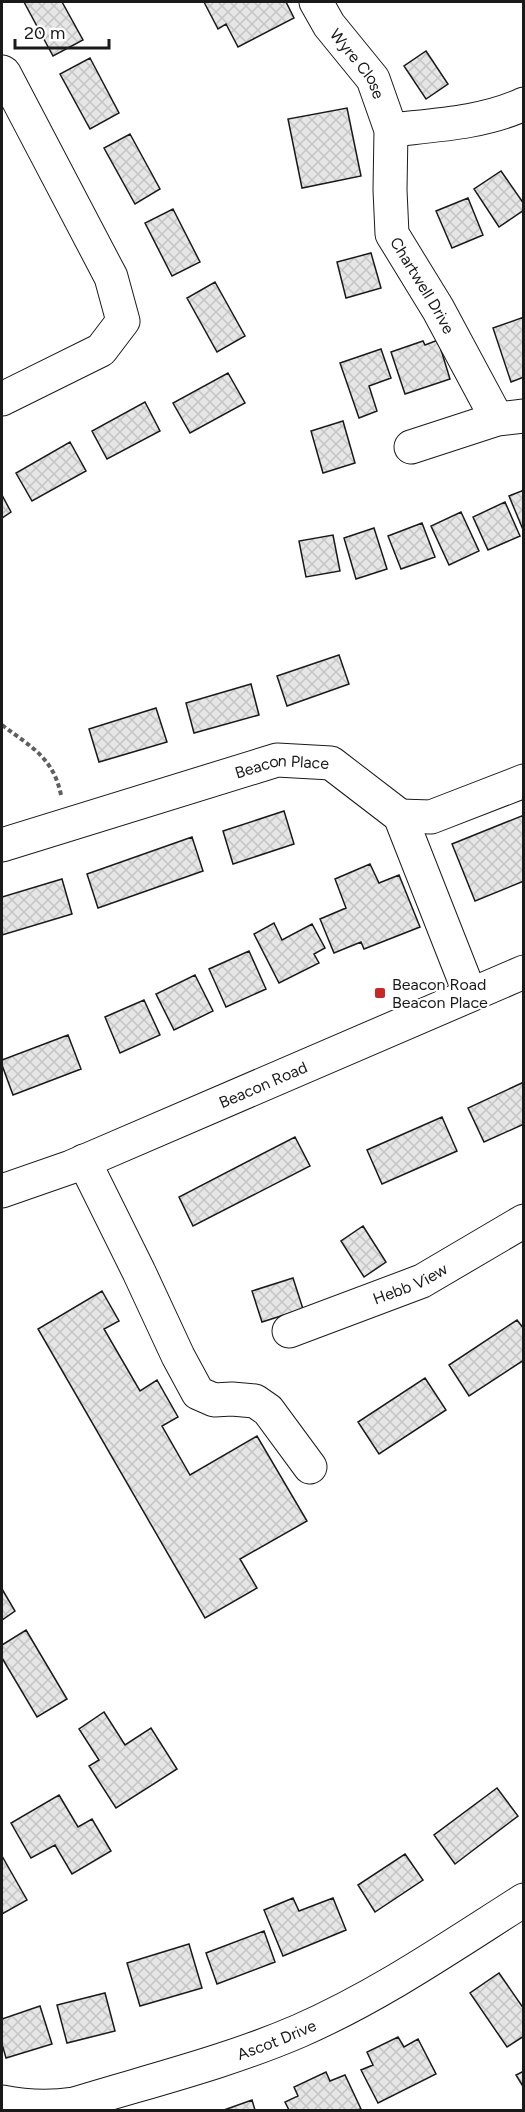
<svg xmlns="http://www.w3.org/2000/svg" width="525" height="2112" font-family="Figtree,sans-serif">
  <defs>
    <pattern id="building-cross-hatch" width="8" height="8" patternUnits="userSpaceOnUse" patternTransform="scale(1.5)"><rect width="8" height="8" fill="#e6e6e6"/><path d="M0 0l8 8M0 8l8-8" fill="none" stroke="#c5c5c5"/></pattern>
  </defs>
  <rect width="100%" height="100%" fill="#fff"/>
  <path fill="url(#building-cross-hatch)" stroke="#1a1a1a" stroke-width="1.5" d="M24 2H62L83 40 53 56Z
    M204 2H286L294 18 238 47 226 24 218 29Z
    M426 51 448 84 426 99 404 66Z
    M90 58 119 113 90 129 60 74Z
    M347 108 361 176 302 188 288 119Z
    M130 134 160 189 135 204 104 148Z
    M501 171 524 204V210L499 227 474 189Z
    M468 198 483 235 452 248 436 211Z
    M173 209 200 262 172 276 145 223Z
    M371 253 381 288 346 298 337 262Z
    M215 282 245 336 217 352 187 298Z
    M524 317V377L511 382 493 328Z
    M438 340 450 379 405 394 391 352 423 341 425 345Z
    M381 349 391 378 369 386 377 411 359 418 340 363Z
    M228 373 245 403 190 433 173 403Z
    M145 402 160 431 107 459 92 431Z
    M343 421 355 463 323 473 311 431Z
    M70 442 86 471 32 501 16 473Z
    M524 490V532L509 496Z
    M2 495 11 512 2 518Z
    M505 502 520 536 488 550 473 517Z
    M461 512 479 551 449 565 431 526Z
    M422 523 435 557 401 569 388 536Z
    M374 528 387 569 356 579 344 538Z
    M333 535 340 571 306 577 299 541Z
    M339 655 349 684 287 706 277 676Z
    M251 684 259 715 194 733 186 703Z
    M156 708 167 742 99 762 89 729Z
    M284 811 294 844 233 864 223 831Z
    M524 815V881L475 901 452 844Z
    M192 837 203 871 98 908 87 874Z
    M370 864 379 883 399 875 420 927 364 949 361 942 334 953 320 919 346 908 335 879Z
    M62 879 72 914 2 935V897Z
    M274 923 282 940 312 924 325 948 314 954 319 963 279 983 254 934Z
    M249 951 266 989 226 1007 209 969Z
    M195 975 213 1011 174 1030 156 994Z
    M144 1000 160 1035 120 1053 105 1017Z
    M68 1035 81 1069 13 1095 2 1065V1060Z
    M524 1082V1124L484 1142 468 1108Z
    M442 1117 457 1151 382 1184 367 1150Z
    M295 1137 310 1166 193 1226 179 1197Z
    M363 1226 386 1262 364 1277 341 1241Z
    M293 1278 303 1309 262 1322 252 1291Z
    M102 1291 119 1321 104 1329 140 1391 157 1380 178 1417 162 1426 190 1475 257 1436 307 1521 240 1559 257 1588 205 1618 38 1329Z
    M517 1320 524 1329V1360L469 1396 449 1365Z
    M425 1378 446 1410 379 1454 358 1422Z
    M2 1589 15 1611 2 1620Z
    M26 1630 67 1699 37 1717 2 1658V1645Z
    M104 1712 125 1745 151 1728 177 1769 116 1808 89 1766 99 1760 79 1729Z
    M497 1788 518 1816 455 1864 434 1835Z
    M59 1795 78 1827 92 1819 111 1851 72 1874 55 1845 31 1858 11 1823Z
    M405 1854 423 1880 375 1912 358 1885Z
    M2 1856 27 1900 2 1914Z
    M293 1898 299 1911 333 1898 346 1930 283 1956 264 1910Z
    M264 1931 275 1962 217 1984 206 1953Z
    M189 1944 202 1988 140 2006 127 1963Z
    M499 1973 524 2009V2036L507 2047 470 1993Z
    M105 1993 115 2031 67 2043 57 2005Z
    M40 2006 52 2044 6 2058 2 2044V2019Z
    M398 2037 404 2047 418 2039 436 2074 378 2103 361 2070 373 2065 367 2052Z
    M524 2071V2088L516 2075Z
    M326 2072 330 2081 345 2075 361 2109 357 2110H289L285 2102 298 2096 294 2087Z
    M252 2100 255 2110H224Z"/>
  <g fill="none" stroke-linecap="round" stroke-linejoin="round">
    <g stroke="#1a1a1a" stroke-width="35">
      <g id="minor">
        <path id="s1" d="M316 2 329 25 373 79 391 130 390 190 392 234 438 309 497 419"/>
        <path d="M2 72 4 73 111 277 123 321 101 350 2 399"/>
        <path d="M391 130C435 125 483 123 524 104"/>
        <path d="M411 447 497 419 524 416"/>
        <path d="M400 816 431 817 524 781"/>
        <path id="s2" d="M2 845 277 760 331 763 400 816 470 994"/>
        <path d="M84 1161 139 1272 178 1356 198 1393 214 1400 232 1399 255 1401 268 1410 310 1467"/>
        <path id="s3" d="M289 1331 422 1281 524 1221"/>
        <path id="s4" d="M2 2102C27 2107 48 2108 74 2104 149 2081 227 2062 299 2031 379 1996 450 1947 524 1900"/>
      </g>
    </g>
    <g stroke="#1a1a1a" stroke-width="35">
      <g id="major">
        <path id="s5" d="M2 1191 71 1167 524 972"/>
      </g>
    </g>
    <path stroke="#5f5f5f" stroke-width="4" stroke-dasharray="4.5 3" stroke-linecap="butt" d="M2 725C31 747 53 757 61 795"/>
    <use href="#minor" stroke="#fff" stroke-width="33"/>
    <use href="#major" stroke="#fff" stroke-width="33"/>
  </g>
  <rect fill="#c62828" stroke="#fff" stroke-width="2" x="374" y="987" width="12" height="12" rx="3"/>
  <g text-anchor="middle" stroke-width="4.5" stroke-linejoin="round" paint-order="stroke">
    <g font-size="16" fill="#1a1a1a" stroke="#fff">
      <text dy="6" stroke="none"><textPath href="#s1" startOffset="75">Wyre Close</textPath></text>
      <text dy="6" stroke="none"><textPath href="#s1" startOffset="314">Chartwell Drive</textPath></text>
      <text dy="6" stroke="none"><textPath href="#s2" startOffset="292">Beacon Place</textPath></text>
      <text dy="6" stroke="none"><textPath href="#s5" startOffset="282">Beacon Road</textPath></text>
      <text dy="6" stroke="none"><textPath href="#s3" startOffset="130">Hebb View</textPath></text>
      <text dy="6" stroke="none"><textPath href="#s4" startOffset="285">Ascot Drive</textPath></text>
    </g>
    <g font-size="16" fill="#1a1a1a" stroke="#fff" text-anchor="start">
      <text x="392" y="990">Beacon Road<tspan x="392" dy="18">Beacon Place</tspan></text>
    </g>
  </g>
  <rect width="525" height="2112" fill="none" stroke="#1a1a1a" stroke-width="6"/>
  <path d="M15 39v9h94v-9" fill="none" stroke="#1a1a1a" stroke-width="3"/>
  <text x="24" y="39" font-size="18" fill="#1a1a1a" stroke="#ffffff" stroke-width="4.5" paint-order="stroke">20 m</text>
</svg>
